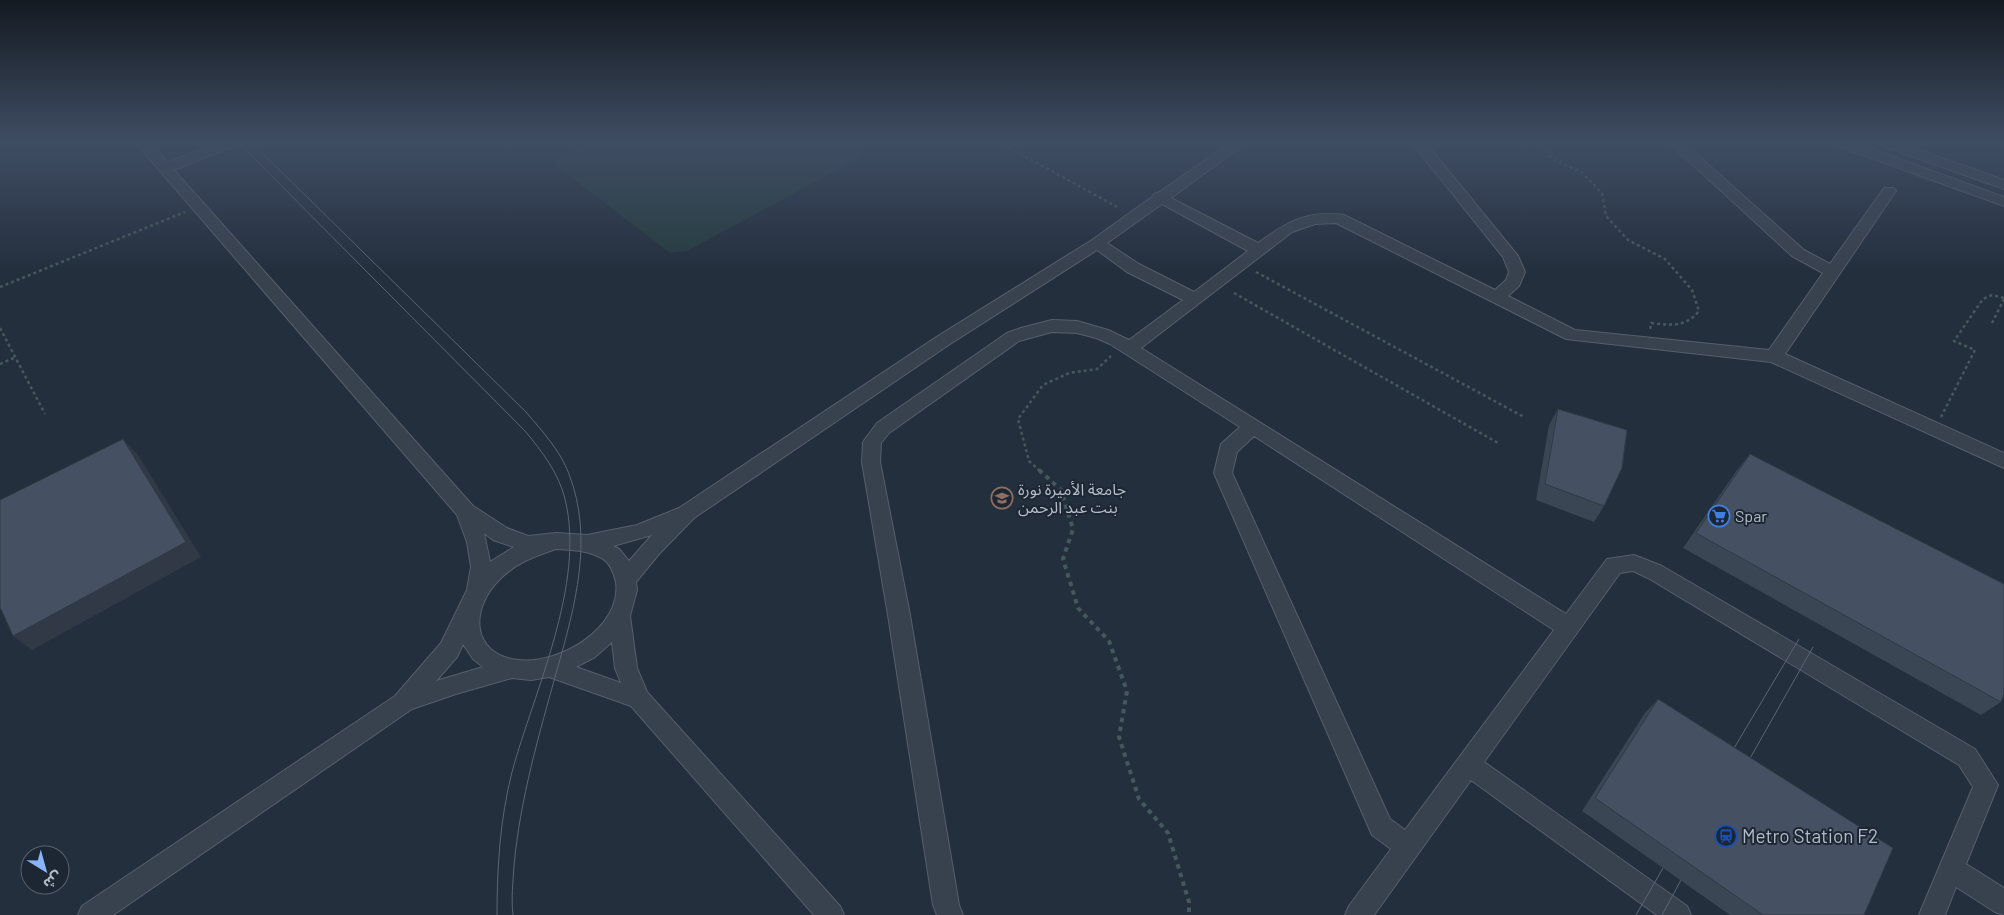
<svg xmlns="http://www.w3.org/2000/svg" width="2004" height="915" font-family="Barlow,'Noto Sans Arabic',sans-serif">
  <rect width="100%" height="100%" fill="#242f3e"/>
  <path fill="#263c3f" d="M590 142H849L862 150 861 157 687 251 670 253 555 165 560 156Z"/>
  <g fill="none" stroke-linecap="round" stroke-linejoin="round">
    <g stroke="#565f6c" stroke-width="2">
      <path id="minor" d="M135 142H149L168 162 220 142H239L237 145 174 170 473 506 507 528 528 536 556 533 587 535 637 525 679 508 938 336 1092 240 1152 197 1154 194 1158 193 1231 142H1247L1171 198 1258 243C1287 222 1307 210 1344 215L1495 290 1506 280 1509 272 1503 257 1411 142H1425L1518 256 1525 272 1519 286 1508 296 1575 330 1769 350 1823 273 1792 256 1668 142H1683L1804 250 1830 264 1884 188H1894L1896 191 1785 354 2004 453V468L1771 362 1566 339 1336 223 1315 224 1292 232 1141 348 1566 614 1607 559 1634 555 1662 566 1975 749 1998 785 1966 864 2004 888V915L1995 912 1956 887 1945 915H1919L1973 787 1959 765 1648 578 1633 571 1620 573 1484 762 1687 906 1691 915H1657L1471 780 1374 915H1345L1349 906 1391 849 1372 835 1214 473 1221 444 1240 427 1110 344 1096 338 1077 333 1052 332 1019 341 889 433 881 443 880 462 910 615 959 905 963 915H937L933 905 888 615 862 462 863 442 877 423 1007 333 1021 328 1052 320 1077 321 1108 330 1129 340 1183 300 1127 272 1097 250 950 344 694 518 659 554 636 582 637 590 630 616 637 668 647 692 840 906 844 915H814L631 706 549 677 531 680 512 678 456 694 412 709 113 915H78L82 906 395 696 441 643 467 590 471 567 467 542 457 515ZM1162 204 1248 251 1194 292 1139 264 1107 243ZM1254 436 1554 630 1405 830 1390 819 1232 473 1237 452ZM484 533 493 540 514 547 490 562ZM652 535 629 561 619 549 613 546ZM556 549C572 550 589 550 603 559 611 564 614 574 616 582 622 628 559 665 518 660 470 654 470 608 500 579 516 563 535 556 556 549ZM612 642 615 668 621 683 576 667 595 657ZM463 644 473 659 483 667 436 681 457 657Z
        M1833 142H1853L2004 197V206L1835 145Z
        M1878 142H1898L2004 180V189L1880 145Z"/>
    </g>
    <path stroke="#44595c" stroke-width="2.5" stroke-dasharray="3 3" stroke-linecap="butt" d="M999 142 1117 207
      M1537 142 1553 159 1581 172 1602 193 1606 216 1628 240 1665 259 1692 290 1699 311C1685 328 1671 325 1651 323L1650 331
      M1256 272 1524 417
      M0 287 185 212
      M1234 293 1498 443
      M1992 323 2004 299
      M0 328 45 414
      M0 364 16 357
      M1941 417 1975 350 1954 341 1983 299 1992 295 2004 298
      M1040 471 1029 461 1018 419 1043 385 1069 373 1097 369 1111 356"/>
    <path stroke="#44595c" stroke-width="4" stroke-dasharray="4.5 4.5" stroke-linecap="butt" d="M1039 470 1061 490 1073 529 1063 559 1078 608 1109 641 1127 691 1119 737 1139 799 1168 833 1189 902V915"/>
    <use href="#minor" fill="#38414e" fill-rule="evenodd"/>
    <path stroke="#5a6575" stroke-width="1" d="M238 142 525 431C542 451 559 474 565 499 586 584 534 691 512 772 500 819 497 867 497 915
      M251 142 526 412C542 431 560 450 569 474 594 539 575 606 557 670 539 735 520 799 514 866 513 882 511 899 513 915
      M1727 760 1799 639
      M1744 769 1813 647
      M1636 915 1670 856
      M1662 915 1687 869"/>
  </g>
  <path fill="#3b4654" d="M1558 409 1604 506 1594 522 1536 500 1549 425Z
    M1750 454 2001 702 1981 715 1683 548 1737 470Z
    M1658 699 1864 915H1730L1582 811 1645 713Z"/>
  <path fill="#303945" d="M123 439 138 455 201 557 32 650 13 636Z"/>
  <path fill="#455162" stroke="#303945" d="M1558 409 1627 430 1622 468 1604 506 1545 484Z
    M123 439 186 542 13 636 0 607V500Z
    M1750 454 2004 584V694L2001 702 1696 533Z
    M1658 699 1893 848 1864 915H1763L1595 798Z"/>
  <linearGradient id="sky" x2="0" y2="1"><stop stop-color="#141a22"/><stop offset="0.53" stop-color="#3f4d63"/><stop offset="1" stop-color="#3f4d63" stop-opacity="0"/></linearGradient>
  <rect width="2004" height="270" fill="url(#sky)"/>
  <defs>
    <g id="university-ring" transform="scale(1.125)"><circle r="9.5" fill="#1d2633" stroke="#8d6e63" stroke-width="1.5"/><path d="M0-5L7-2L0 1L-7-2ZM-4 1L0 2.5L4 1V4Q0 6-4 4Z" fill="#8d6e63"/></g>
    <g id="supermarket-ring" transform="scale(1.125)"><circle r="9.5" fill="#1d2633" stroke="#3f7fe0" stroke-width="1.5"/><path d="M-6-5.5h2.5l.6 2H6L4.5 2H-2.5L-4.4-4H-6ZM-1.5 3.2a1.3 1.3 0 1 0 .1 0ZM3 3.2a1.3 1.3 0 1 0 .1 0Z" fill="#3f7fe0"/></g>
    <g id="station-ring" transform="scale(1.125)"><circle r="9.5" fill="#1d2633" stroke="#1a4fb4" stroke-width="1.5"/><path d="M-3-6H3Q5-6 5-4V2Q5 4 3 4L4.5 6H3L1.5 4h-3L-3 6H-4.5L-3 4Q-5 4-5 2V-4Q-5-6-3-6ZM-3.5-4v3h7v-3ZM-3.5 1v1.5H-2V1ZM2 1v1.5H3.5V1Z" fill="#1a4fb4"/></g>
  </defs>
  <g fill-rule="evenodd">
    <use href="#university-ring" x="1002" y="498"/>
    <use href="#supermarket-ring" x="1719" y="516"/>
    <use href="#station-ring" x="1726" y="836"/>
  </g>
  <g text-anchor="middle" stroke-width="4" stroke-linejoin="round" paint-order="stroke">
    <g font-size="16" fill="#b4bcc9" stroke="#1d2633" text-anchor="start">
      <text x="1018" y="495">جامعة الأميرة نورة<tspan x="1018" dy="18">بنت عبد الرحمن</tspan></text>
      <text x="1735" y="522">Spar</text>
    </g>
    <g font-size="19" fill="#b4bcc9" stroke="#1d2633" text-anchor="start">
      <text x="1742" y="843">Metro Station F2</text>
    </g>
  </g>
  <g transform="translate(45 870) rotate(143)"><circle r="24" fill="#1d2633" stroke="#59626f"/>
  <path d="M0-4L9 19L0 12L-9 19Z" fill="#8ab4f8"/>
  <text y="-8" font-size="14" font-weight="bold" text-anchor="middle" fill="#b4bcc9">ش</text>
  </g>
</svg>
